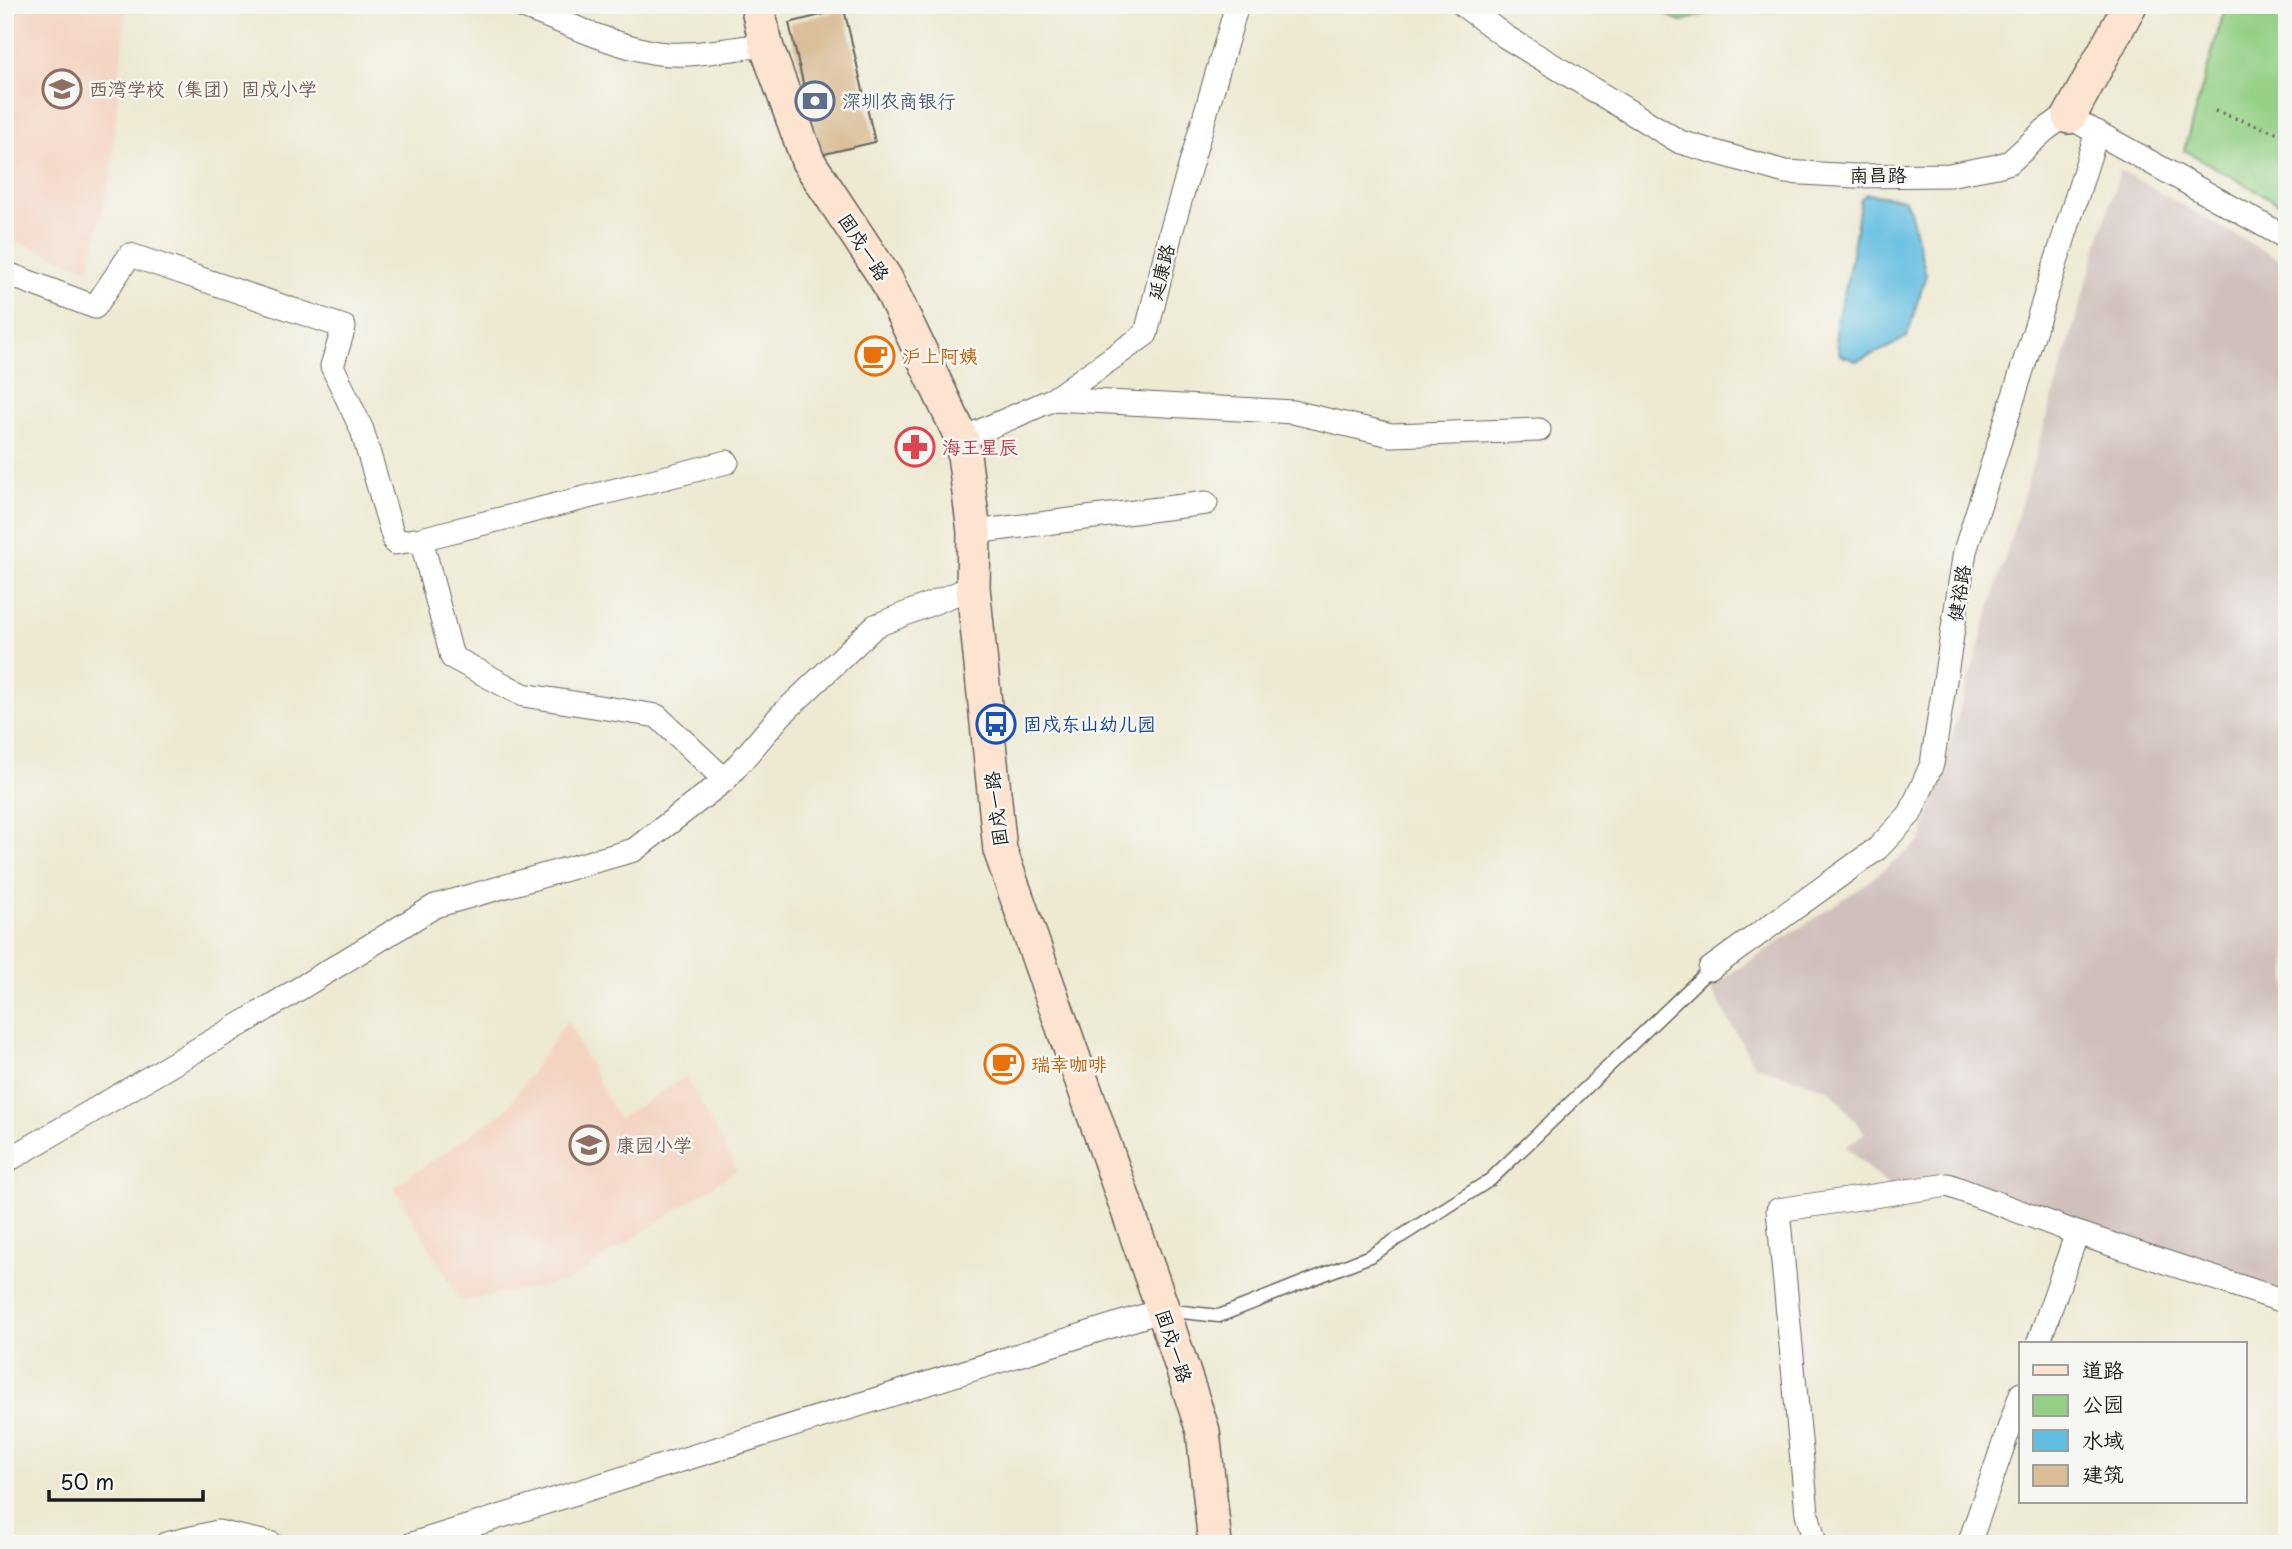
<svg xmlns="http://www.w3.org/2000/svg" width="2292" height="1549" font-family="'Playpen Sans','LXGW WenKai TC',sans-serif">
  <rect width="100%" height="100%" fill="#f6f6f2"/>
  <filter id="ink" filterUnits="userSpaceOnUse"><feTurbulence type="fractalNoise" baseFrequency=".0143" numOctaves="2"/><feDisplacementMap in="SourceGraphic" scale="14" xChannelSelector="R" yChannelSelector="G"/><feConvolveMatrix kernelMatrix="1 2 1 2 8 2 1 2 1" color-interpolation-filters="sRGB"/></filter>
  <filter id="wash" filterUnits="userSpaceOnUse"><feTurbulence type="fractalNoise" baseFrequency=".00686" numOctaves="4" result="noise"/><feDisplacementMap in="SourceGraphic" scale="28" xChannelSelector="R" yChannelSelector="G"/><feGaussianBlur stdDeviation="1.57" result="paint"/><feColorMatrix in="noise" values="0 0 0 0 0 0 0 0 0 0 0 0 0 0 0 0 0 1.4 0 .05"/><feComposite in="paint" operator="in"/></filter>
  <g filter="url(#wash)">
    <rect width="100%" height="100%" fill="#ede9d2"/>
    <path fill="#f4d3c1" d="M5 5H126L111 174 89 269 5 237Z
      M567 1021 618 1119 686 1076 737 1170 567 1282 461 1301 394 1187 504 1112Z"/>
    <path fill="#d0c0bc" d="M2120 170 2287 264V1301L1948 1185 1889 1186 1846 1147 1865 1133 1830 1090 1754 1065 1710 987 1860 888 1921 841Z"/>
    <path fill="#94d086" stroke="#587651" stroke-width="2" d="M1663 5H1708V13L1680 22 1665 13Z
      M2226 5H2287V208L2184 150Z"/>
    <path fill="#62bee0" stroke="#3f6d7e" stroke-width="2" d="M1866 194 1904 199 1910 210 1926 275 1907 337 1885 349 1856 361 1840 355C1830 324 1840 314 1846 285 1852 257 1856 227 1861 199Z"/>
    <g id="blocks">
      <path fill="#dabd96" d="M844 9 875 142 820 155 789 23Z"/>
    </g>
  </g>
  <g filter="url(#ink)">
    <use href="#blocks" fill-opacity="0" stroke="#65645c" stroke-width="2"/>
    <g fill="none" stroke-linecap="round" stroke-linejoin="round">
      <g stroke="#65645c" stroke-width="15">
        <path id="lane" d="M1164 1310 1219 1316 1370 1256 1490 1180 1710 969"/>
      </g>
      <g stroke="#65645c" stroke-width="25">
        <path id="street" d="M518 5C562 21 606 43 652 52 686 59 731 48 766 45
          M1463 5 1506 37 1680 142 1785 172 1855 176 1949 175 1997 166 2010 162 2045 130 2059 120 2069 117 2287 238
          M5 273 95 307 130 255 344 327 332 366 362 430 395 543 421 539
          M1054 399 1293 412 1391 435 1539 430
          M962 439 1054 399 1146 334 1171 232 1237 5
          M974 532 1206 503
          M725 780 657 716 523 695 452 657 421 539 727 462
          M1710 969 1878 848 1910 814 1932 764 1965 551 2097 132
          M5 1162 248 1020 435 906 634 850 725 780 780 716 875 626 973 587
          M2038 1344 2077 1233
          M166 1544 218 1532 272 1544
          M412 1544 1163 1310
          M1815 1544 1807 1513 1778 1210 1948 1185 2077 1233 2287 1302
          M1969 1544 2021 1394"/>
      </g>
      <g stroke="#65645c" stroke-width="36">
        <path id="secondary" d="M757 5 766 45 808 161 886 279 962 439 974 532 973 587 1000 850 1163 1310 1203 1431 1215 1544
          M2069 117 2130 5"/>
      </g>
      <path stroke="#65645c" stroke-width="3.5" stroke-dasharray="2 5" stroke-linecap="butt" d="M2215 111 2287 136"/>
      <use href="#lane" stroke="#fff" stroke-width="12"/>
      <use href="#street" stroke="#fff" stroke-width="23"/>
      <use href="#secondary" stroke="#fde4d1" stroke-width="33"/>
    </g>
  </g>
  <defs>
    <g id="school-ring" transform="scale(2.0125)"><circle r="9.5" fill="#f6f6f2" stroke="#8d6e63" stroke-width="1.5"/><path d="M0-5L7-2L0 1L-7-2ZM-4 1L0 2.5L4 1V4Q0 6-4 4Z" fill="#8d6e63"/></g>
    <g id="bank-ring" transform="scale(2.0125)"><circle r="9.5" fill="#f6f6f2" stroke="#5c6f8a" stroke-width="1.5"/><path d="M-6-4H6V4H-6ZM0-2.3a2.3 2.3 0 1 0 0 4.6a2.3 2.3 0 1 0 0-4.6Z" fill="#5c6f8a"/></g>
    <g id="cafe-ring" transform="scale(2.0125)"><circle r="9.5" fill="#f6f6f2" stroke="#e8710a" stroke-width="1.5"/><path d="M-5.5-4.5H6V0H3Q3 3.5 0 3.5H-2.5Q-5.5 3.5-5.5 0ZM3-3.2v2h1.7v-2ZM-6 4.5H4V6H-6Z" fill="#e8710a"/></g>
    <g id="pharmacy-ring" transform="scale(2.0125)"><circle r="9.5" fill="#f6f6f2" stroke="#e0444e" stroke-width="1.5"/><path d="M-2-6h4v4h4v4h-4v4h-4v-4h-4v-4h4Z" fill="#e0444e"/></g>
    <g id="bus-ring" transform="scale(2.0125)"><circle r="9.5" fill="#f6f6f2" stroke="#1a4fb4" stroke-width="1.5"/><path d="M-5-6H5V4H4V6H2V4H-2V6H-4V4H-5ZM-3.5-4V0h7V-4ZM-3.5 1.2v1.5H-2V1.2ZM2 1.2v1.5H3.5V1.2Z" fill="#1a4fb4"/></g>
  </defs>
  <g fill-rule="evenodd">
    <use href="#school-ring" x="62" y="89"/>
    <use href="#bank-ring" x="815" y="101"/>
    <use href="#cafe-ring" x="875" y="356"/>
    <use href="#pharmacy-ring" x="915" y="447"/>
    <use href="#bus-ring" x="996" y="724"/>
    <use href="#cafe-ring" x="1004" y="1064"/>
    <use href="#school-ring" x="589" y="1145"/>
  </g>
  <g text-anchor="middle" stroke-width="5" stroke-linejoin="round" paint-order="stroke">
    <g font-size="19" fill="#785e54" stroke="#f6f6f2" text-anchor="start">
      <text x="89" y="96">西湾学校（集团）固戍小学</text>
      <text x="616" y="1152">康园小学</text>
    </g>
    <g font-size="19" fill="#4e5e75" stroke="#f6f6f2" text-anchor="start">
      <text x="842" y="108">深圳农商银行</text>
    </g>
    <g font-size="19" fill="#1c1c1c" stroke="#f6f6f2">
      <text x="1878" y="182">南昌路</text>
      <text transform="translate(864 247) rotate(57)" y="7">固戍一路</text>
      <text transform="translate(1161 272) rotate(-76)" y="7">延康路</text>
      <text transform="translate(1959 593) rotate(-81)" y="7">健裕路</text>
      <text transform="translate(996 809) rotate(-97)" y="7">固戍一路</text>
      <text transform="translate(1174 1346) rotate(72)" y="7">固戍一路</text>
    </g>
    <g font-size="19" fill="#c56008" stroke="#f6f6f2" text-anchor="start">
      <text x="902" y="363">沪上阿姨</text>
      <text x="1031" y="1071">瑞幸咖啡</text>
    </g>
    <g font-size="19" fill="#be3a42" stroke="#f6f6f2" text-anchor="start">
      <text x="942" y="454">海王星辰</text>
    </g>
    <g font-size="19" fill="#164399" stroke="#f6f6f2" text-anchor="start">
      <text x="1023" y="731">固戍东山幼儿园</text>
    </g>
  </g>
  <rect width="2292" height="1549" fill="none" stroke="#f6f6f2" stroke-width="28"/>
  <rect x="2019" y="1342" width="228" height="161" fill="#f6f6f2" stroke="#9f9f9c" stroke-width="2"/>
  <rect x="2033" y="1365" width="35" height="10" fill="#fde4d1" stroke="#9f9f9c" stroke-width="2"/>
  <text x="2082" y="1378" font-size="21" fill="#1c1c1c">道路</text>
  <rect x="2033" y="1395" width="35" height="21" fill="#94d086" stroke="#9f9f9c" stroke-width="2"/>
  <text x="2082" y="1412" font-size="21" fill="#1c1c1c">公园</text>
  <rect x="2033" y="1430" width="35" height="21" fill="#62bee0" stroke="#9f9f9c" stroke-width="2"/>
  <text x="2082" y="1448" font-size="21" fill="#1c1c1c">水域</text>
  <rect x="2033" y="1465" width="35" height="21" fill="#dabd96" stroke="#9f9f9c" stroke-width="2"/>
  <text x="2082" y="1482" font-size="21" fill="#1c1c1c">建筑</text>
  <path d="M49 1490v10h154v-10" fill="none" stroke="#1c1c1c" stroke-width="3.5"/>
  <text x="60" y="1490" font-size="21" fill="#1c1c1c" stroke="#f6f6f2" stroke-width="5" paint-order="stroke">50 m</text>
</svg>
